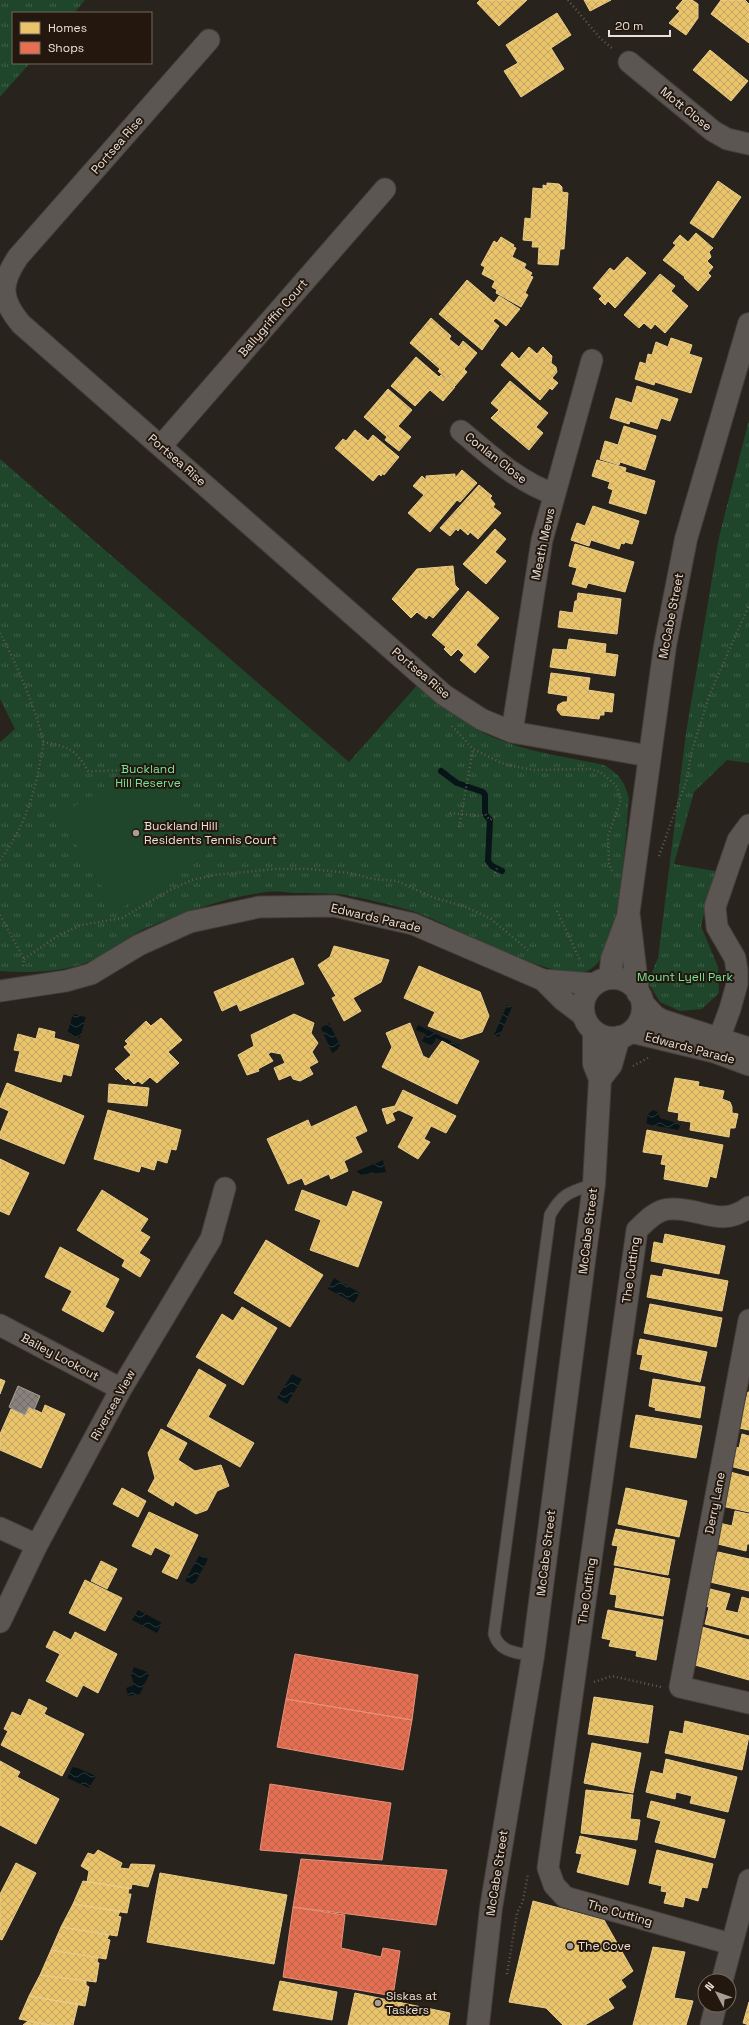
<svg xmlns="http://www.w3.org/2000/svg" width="749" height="2025" font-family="'Space Grotesk',sans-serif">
  <defs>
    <pattern id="park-tufts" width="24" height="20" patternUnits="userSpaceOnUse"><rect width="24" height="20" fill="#1f452b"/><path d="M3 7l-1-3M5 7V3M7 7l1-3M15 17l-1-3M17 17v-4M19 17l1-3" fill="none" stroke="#406049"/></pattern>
    <pattern id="water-waves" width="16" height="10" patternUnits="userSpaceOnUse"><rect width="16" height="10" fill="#081518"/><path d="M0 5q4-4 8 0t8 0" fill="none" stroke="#2c3739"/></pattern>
    <pattern id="homes-cross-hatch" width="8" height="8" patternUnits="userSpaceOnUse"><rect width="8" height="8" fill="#e9c46a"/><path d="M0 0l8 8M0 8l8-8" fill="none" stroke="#c0a460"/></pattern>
    <pattern id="shops-cross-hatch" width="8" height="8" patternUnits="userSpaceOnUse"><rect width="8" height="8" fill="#e76f51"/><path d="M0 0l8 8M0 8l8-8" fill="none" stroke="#b7624c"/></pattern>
    <pattern id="industry-cross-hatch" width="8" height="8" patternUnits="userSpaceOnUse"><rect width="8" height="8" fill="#8a817c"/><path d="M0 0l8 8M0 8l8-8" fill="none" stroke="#726b67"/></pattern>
  </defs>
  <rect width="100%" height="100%" fill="#29231d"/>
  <path fill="url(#park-tufts)" d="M0 0H85L74 13H13V63H30L0 97Z
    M749 420V763L727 760 694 792 674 864 715 871 701 926 718 967 719 993 702 1009 680 1011 660 1002 648 982 658 958 686 733 719 537Z
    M0 459 349 762 419 683C435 697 450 713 468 724 508 750 559 755 604 765 620 775 624 781 629 798 625 834 622 955 589 970 556 986 450 923 412 911 392 905 359 897 338 894 323 893 308 893 294 893 285 892 275 891 266 892 225 898 184 912 146 928 128 936 113 951 95 959 65 973 32 973 0 971V742L15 729 0 699Z"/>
  <path fill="#1f452b" d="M156 756 214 850 117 911 59 816Z"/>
  <path fill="url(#water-waves)" d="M507 1005 512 1007 499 1037 494 1035Z
    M73 1014 86 1017 80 1038 67 1034Z
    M329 1023 340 1045 337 1050 332 1053 321 1028Z
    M418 1025 461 1046 459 1049 436 1038 432 1046 422 1041 426 1034 416 1030Z
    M653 1110 658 1112 660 1118 681 1124 678 1130 646 1124 648 1114Z
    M383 1160 386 1172 358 1175 357 1171Z
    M334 1278 360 1293 354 1303 328 1289Z
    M292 1374 302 1379 287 1404 277 1398Z
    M200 1554 208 1559 194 1585 185 1581Z
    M138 1610 162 1623 157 1633 132 1620Z
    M134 1667 150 1673 140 1694 128 1696 126 1688 134 1685 131 1675Z
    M73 1766 96 1776 89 1788 67 1778Z"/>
  <path fill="url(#homes-cross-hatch)" stroke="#e9cc8b" d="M480 0H527L499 26 477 3Z
    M584 0H611L590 11Z
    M683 0H692L698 4V18L686 35 669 23 680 11 676 8Z
    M721 0H745L749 4V43L711 14Z
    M557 13 571 35 551 48 564 69 521 97 504 71 518 63 506 45Z
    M710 50 748 81 731 101 693 70Z
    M718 181 741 197 713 238 690 223Z
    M547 183 559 184 562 187V192L568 193 564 249H560L558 265 538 264 539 247H532L533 241 523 240 525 218 531 219 533 188 543 189V185L547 186Z
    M696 233 713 248 709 252 711 257 707 261 713 267 708 273 711 276 698 291 684 278 685 277 663 260 676 245 673 243 680 235 688 242Z
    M501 237 514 245 513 247 516 248 512 257 526 264 524 268 532 273 530 276 533 277 525 293 528 295 521 307 496 293 497 290 492 287 495 281 482 274 485 267 481 265 494 241 497 243Z
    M627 257 646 273 615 308 608 301 605 305 599 299 602 296 593 288 610 268 614 271Z
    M660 274 675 286 671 291 688 306 665 333 655 324 651 329 644 323 639 328 624 315Z
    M467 280 494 303 499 296 520 309 506 326 496 318 493 321 499 326 482 350 439 314Z
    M431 318 451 336 449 339 459 347 463 341 477 353 464 369 467 372 455 386 438 371 440 369 410 343Z
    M671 338 692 345 689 354 702 358 691 393 655 382 654 385 635 379 640 362 649 365 646 363 648 354 652 355 656 342 668 347Z
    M529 347 537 354 543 347 552 356 551 363 556 367 557 372 552 378 558 383 552 390 550 388 540 400 501 365 512 352 519 359Z
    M416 357 439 377 441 375 455 387 443 401 430 390 415 406 391 386Z
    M510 381 548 413 536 427 543 433 529 450 491 418 499 410 491 403Z
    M637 386 678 399 670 421 661 418 657 429 630 421 629 424 610 418 616 398 632 403Z
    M388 389 412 410 398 426 411 437 399 451 385 440 387 437 364 417Z
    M624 426 656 436 645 470 620 462 619 465 600 459 605 441 618 445Z
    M355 430 368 441 373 435 399 457 384 475 383 473 381 476 379 474 373 481 335 448 343 439 346 441Z
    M597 460 626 468 625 472 655 481 646 514 609 503 613 490 608 488 610 482 592 476Z
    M462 470 477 483 460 502 457 500 430 532 408 513 424 495 413 486 422 476 426 480V476L455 474V478Z
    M479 485 492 496 490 498 495 504 493 507 501 513 478 539 470 532 468 535 460 528 458 531 456 529 450 536 440 528Z
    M593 506 639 521 632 544 625 542 624 544 621 543 619 549 591 540 589 546 571 540 577 523 585 526Z
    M495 529 506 539 495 552 506 561 486 584 463 564Z
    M575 544 634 562 625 592 588 583 586 588 572 584 577 568 569 566Z
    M453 566 455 585 459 589 433 618 429 615 426 619 417 612 411 618 392 599 417 569Z
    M468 591 499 618 476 645 489 657 475 673 460 660 464 655 458 649 451 656 444 649 446 647 432 635Z
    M578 593 621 599 617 634 558 627 560 611 573 613 575 601H577Z
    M569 639 606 644 605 653 618 655 615 676 550 667 553 649 567 650Z
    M551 673 590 678 588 690 614 694 612 712 604 711V715H600L599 719 561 715 557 710 558 705 563 702H567L568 696 548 693Z
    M334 946 389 960 381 982 353 998 361 1011 344 1021 332 998 336 996 318 965 330 957Z
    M293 958 304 984 240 1011 237 1004 222 1011 214 992Z
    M419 966 480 992 489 1016 482 1032 461 1039 428 1026 435 1012 404 998Z
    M294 1014 314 1023 311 1033 318 1043 312 1052 318 1062 309 1067 313 1074 300 1081 293 1079 291 1075 279 1080 274 1068 285 1063 281 1054 271 1052 268 1054 273 1061 258 1069 259 1071 247 1075 238 1055 254 1046 251 1035Z
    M161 1018 182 1040 168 1052 179 1063 157 1083 150 1077 142 1084 138 1081 134 1084 128 1078 126 1080 115 1069 131 1055 124 1047 128 1044 125 1041 146 1021 151 1026Z
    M410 1023 423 1056 429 1059 442 1041 479 1061 457 1104 382 1067 392 1047 386 1033Z
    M39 1028 55 1032 54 1038 79 1045 71 1076 63 1074 61 1082 15 1071 20 1051 14 1050 18 1034 36 1039Z
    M675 1078 699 1082 698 1086 724 1091 722 1099 730 1102 732 1107V1113L738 1114 735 1128H730L729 1137 690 1130 691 1122 678 1120 679 1113 668 1111Z
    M7 1083 84 1116 64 1164 0 1138V1133L9 1111 0 1107V1100Z
    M109 1084 149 1088 147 1106 108 1102Z
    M403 1090 456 1116 446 1133 431 1126 424 1139 430 1142 418 1159 398 1147 414 1117 399 1110 392 1113 395 1120 387 1124 382 1109 395 1106Z
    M356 1106 367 1131 355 1137 362 1152 344 1161 348 1171 331 1179 329 1174 305 1185 302 1178 288 1184 267 1139 308 1120 311 1127Z
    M108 1110 181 1130 176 1150 171 1149 167 1163 157 1160 154 1170 141 1166 139 1172 94 1159Z
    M647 1130 723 1145 716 1178 710 1176 707 1187 664 1179 666 1165 661 1164 663 1155 643 1152Z
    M0 1159 29 1173 9 1215 0 1211Z
    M102 1190 148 1219 140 1231 150 1237 139 1253 150 1260 140 1277 122 1266 125 1260 77 1230Z
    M302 1190 347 1207 353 1191 382 1202 358 1267 310 1250 321 1220 295 1210Z
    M665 1234 725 1246 719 1274 651 1261 654 1242 663 1244Z
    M266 1240 323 1275 290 1327 234 1293Z
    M60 1247 119 1279 105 1307 114 1312 103 1332 62 1310 72 1291 45 1277Z
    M664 1269 728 1281 722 1311 647 1297 651 1275 662 1277Z
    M650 1304 722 1318 716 1347 644 1333Z
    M242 1307 277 1328 243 1385 196 1357 222 1314 233 1321Z
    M640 1339 707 1352 700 1382 640 1369 643 1355 637 1354Z
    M199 1369 226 1385 208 1417 254 1443 240 1467 167 1426Z
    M0 1379 5 1381 0 1394Z
    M653 1379 705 1387 700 1418 655 1410 656 1408 649 1406Z
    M748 1392H749V1430L739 1428Z
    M45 1405 65 1414 41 1468 0 1450V1434L11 1409 25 1415 29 1407 42 1413Z
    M636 1415 702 1426 696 1458 630 1447Z
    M161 1429 187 1443 178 1460 195 1471 221 1465 229 1486 217 1491 207 1510 196 1514 175 1501 173 1506 148 1491 155 1478 148 1453Z
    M742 1434 749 1436V1471L730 1466 735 1447 739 1448Z
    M730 1472 749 1477V1512L722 1506Z
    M122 1488 146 1501 138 1517 113 1504Z
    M626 1488 687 1501 679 1537 618 1524Z
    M735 1511 749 1514V1544H747L746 1551 714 1543 719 1523 732 1526Z
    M149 1512 198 1535 177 1579 162 1572 171 1555 155 1547 151 1555 132 1546Z
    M616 1529 675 1540 668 1575 614 1565 618 1546 612 1545Z
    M718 1552 749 1559V1591L710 1582Z
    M101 1561 117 1569 107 1589 91 1581Z
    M615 1568 670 1579 663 1616 615 1607 617 1595 610 1594Z
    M85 1580 122 1598 105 1631 69 1613Z
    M706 1588 730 1594 725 1610 738 1613 742 1597 749 1599V1635L705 1624 709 1607 701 1605Z
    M608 1610 663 1620 656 1660 636 1656 637 1651 609 1646 611 1640 602 1638Z
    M702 1627 749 1640V1680L695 1665 700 1646 697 1645Z
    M54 1631 71 1640 75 1632 117 1654 98 1693 83 1685 77 1697 46 1681 60 1654 46 1647Z
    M594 1697 653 1706 648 1743 588 1734Z
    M29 1699 47 1708 44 1714 84 1734 62 1776 1 1745 8 1731 4 1729 12 1712 21 1716Z
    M685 1721 749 1736 742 1770 665 1753 670 1731 683 1734Z
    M592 1743 641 1753 633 1793 584 1783Z
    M666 1759 737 1777 728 1812 690 1803 692 1796 676 1792 675 1799 646 1792 651 1771 663 1774Z
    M0 1761 20 1772 17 1777 59 1799 36 1844 0 1825Z
    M586 1790 633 1795 630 1819 640 1820 637 1840 581 1833Z
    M651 1801 725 1820 715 1858 655 1842 661 1821 647 1817Z
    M580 1836 636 1850 628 1885 577 1872 582 1854 576 1853Z
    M98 1850 122 1863 120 1868 129 1869 131 1864 155 1865 148 1887 132 1884 131 1889 87 1882 89 1871 81 1866 88 1853 94 1855Z
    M657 1850 713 1864 707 1888 702 1887 698 1901 685 1897 683 1907 664 1903 667 1892 661 1891 662 1886 649 1883Z
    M16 1863 36 1873 2 1940 0 1939V1894Z
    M160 1873 287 1895 274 1964 147 1942Z
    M83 1881 129 1888 128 1894H131L127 1913 73 1904Z
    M533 1901 604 1920 633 1971 621 1980 626 1987 608 1999 614 2008 585 2025H563L546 2008 509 2002Z
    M73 1904 120 1911 118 1916 121 1917 117 1936 61 1927Z
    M61 1927 109 1935 107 1939 110 1940 106 1959 51 1950Z
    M653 1947 685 1952 674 1998 693 2001 686 2025H633Z
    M51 1950 98 1958 97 1962 99 1963 96 1982 40 1975Z
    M40 1975 86 1981V1985L89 1987 85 2006 29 1996Z
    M280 1981 337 1992 332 2020 273 2010Z
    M355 1993 450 2013 448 2025H348Z
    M29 1996 78 2004 73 2025H51L19 2019Z
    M749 2002V2025L743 2023Z
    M28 2021 51 2025H23Z"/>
  <path fill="url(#shops-cross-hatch)" stroke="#e8917a" d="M295 1654 418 1675 412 1720 286 1699Z
    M286 1699 412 1720 403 1770 277 1747Z
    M270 1784 391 1803 382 1860 260 1850Z
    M301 1859 447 1870 436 1925 293 1907Z
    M293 1907 345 1915 341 1948 381 1957 383 1948 400 1951 393 1996 283 1977Z"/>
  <path fill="url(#industry-cross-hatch)" stroke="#a69e98" d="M18 1386 40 1396 34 1410 29 1407 25 1415 9 1407Z"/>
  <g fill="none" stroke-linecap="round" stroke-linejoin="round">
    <path stroke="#081518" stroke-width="6" d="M441 771 457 783 483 792 485 795V814L490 820 488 861 492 866 502 871"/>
    <g stroke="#443e3a" stroke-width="13">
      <path id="service" d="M533 1656C516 1652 500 1653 494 1634L550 1215C563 1192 571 1192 594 1184"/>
    </g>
    <g stroke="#443e3a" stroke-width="23">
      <path id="minor" d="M209 40 18 257C0 284 0 299 21 324L444 695 481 719 512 732 649 756
        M629 62 713 131 727 139 749 144
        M461 431C490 455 518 482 554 494
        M161 446 385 189
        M512 732 542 540 592 360
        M543 980 563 1000 584 1016
        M0 991 66 981 91 974 139 945 190 922 259 907 334 906 413 924 543 980 595 984
        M642 1002 655 1016 662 1020 749 1048
        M631 1032 714 1052 749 1065
        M714 1052 730 1009 737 984V970L735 958 717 927 715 907 738 840 749 825
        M749 1320 680 1687 749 1703
        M0 1325 121 1389
        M0 1528 37 1545
        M0 1622 37 1545 121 1389 211 1239 225 1188
        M731 1944 565 1897 554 1885 548 1868 637 1230C646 1221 657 1209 671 1209 701 1207 720 1229 749 1207
        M722 1981 749 1880
        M711 2025 716 2005"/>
    </g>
    <g stroke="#443e3a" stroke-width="24">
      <path id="tertiary" d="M629 917 638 993
        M610 978 612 959 628 916 665 646 686 539 749 324
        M583 1008a30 30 0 1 1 60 0a30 30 0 1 1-60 0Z
        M600 1079 611 1065 619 1037
        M478 2025 491 1908 533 1656 594 1184 600 1079 594 1064V1031"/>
    </g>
    <path stroke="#5f5a56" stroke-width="2.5" stroke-dasharray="1 3" stroke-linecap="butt" d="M568 0 600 38 613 49
      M0 633C15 660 37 711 43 741 44 747 41 756 40 762 34 798 22 831 0 860
      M452 726 473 749 504 764 533 770 590 769 600 772 610 780 617 787 621 800 608 836 609 864 612 871
      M43 742C67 746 76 749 88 771 98 772 120 768 128 773
      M450 813 480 816 485 814 490 820 495 817
      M459 827 473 749
      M659 856 687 779 691 754 709 696 749 605
      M495 873 498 866
      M557 911 581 962
      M0 915 24 959 23 966
      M24 959 59 935 82 925 122 918 170 890 192 880 214 875 276 869H309L350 873 373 879 397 881 432 897 466 907 491 919 528 950
      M633 1066 648 1058
      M594 1682 612 1676 661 1687
      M507 1974 517 1913 523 1901 528 1874"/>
    <use href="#service" stroke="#5b5651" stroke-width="11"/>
    <use href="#minor" stroke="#5b5651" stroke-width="21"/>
    <use href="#tertiary" stroke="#5b5651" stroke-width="22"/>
  </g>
  <g fill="#a69e97" stroke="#24180e" stroke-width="1.5">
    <circle cx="136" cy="833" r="4"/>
    <circle cx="570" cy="1946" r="4"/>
    <circle cx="378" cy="2003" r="4"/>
  </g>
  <g text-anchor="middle" stroke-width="4" stroke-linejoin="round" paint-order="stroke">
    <g font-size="12" fill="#e9e0d9" stroke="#24180e">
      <text transform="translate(686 109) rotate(39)" y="4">Mott Close</text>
      <text transform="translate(117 145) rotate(-49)" y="4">Portsea Rise</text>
      <text transform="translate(273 318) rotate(-49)" y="4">Ballygriffin Court</text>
      <text transform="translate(496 458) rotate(38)" y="4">Conlan Close</text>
      <text transform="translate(177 460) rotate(41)" y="4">Portsea Rise</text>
      <text transform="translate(543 544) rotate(-78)" y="4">Meath Mews</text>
      <text transform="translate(671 616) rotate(-79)" y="4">McCabe Street</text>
      <text transform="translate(421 673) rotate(40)" y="4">Portsea Rise</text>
      <text transform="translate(376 918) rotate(13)" y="4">Edwards Parade</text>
      <text transform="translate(690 1048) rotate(15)" y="4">Edwards Parade</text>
      <text transform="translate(588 1231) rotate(-83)" y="4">McCabe Street</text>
      <text transform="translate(631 1270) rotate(-82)" y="4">The Cutting</text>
      <text transform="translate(60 1357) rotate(28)" y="4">Bailey Lookout</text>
      <text transform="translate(113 1405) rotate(-61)" y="4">Riversea View</text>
      <text transform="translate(715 1503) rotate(-79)" y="4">Derry Lane</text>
      <text transform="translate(546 1553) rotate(-83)" y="4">McCabe Street</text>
      <text transform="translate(587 1591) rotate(-82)" y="4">The Cutting</text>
      <text transform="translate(497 1873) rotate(-81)" y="4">McCabe Street</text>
      <text transform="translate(620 1913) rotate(16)" y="4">The Cutting</text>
    </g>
    <g font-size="12" fill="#74e49a" stroke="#24180e">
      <text x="148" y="773">Buckland<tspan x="148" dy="14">Hill Reserve</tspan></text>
      <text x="685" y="981">Mount Lyell Park</text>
    </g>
    <g font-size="12" fill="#e9e0d9" stroke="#24180e" text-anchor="start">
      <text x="144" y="830">Buckland Hill<tspan x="144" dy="14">Residents Tennis Court</tspan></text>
      <text x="578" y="1950">The Cove</text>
      <text x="386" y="2000">Siskas at<tspan x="386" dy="14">Taskers</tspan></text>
    </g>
  </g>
  <rect x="12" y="12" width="140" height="52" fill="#24180e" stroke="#73685f"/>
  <rect x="20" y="22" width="20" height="12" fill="#e9c46a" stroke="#73685f"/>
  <text x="48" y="32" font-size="12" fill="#e9e0d9">Homes</text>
  <rect x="20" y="42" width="20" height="12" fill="#e76f51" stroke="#73685f"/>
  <text x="48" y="52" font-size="12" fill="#e9e0d9">Shops</text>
  <g transform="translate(717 1993) rotate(311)"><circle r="19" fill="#24180e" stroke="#73685f"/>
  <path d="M0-3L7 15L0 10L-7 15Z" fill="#a69e97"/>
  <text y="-6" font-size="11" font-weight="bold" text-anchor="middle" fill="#e9e0d9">N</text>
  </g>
  <path d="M609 30v6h61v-6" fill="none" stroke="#e9e0d9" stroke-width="2"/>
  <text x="615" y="30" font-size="12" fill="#e9e0d9" stroke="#24180e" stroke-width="3" paint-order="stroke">20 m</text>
</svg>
